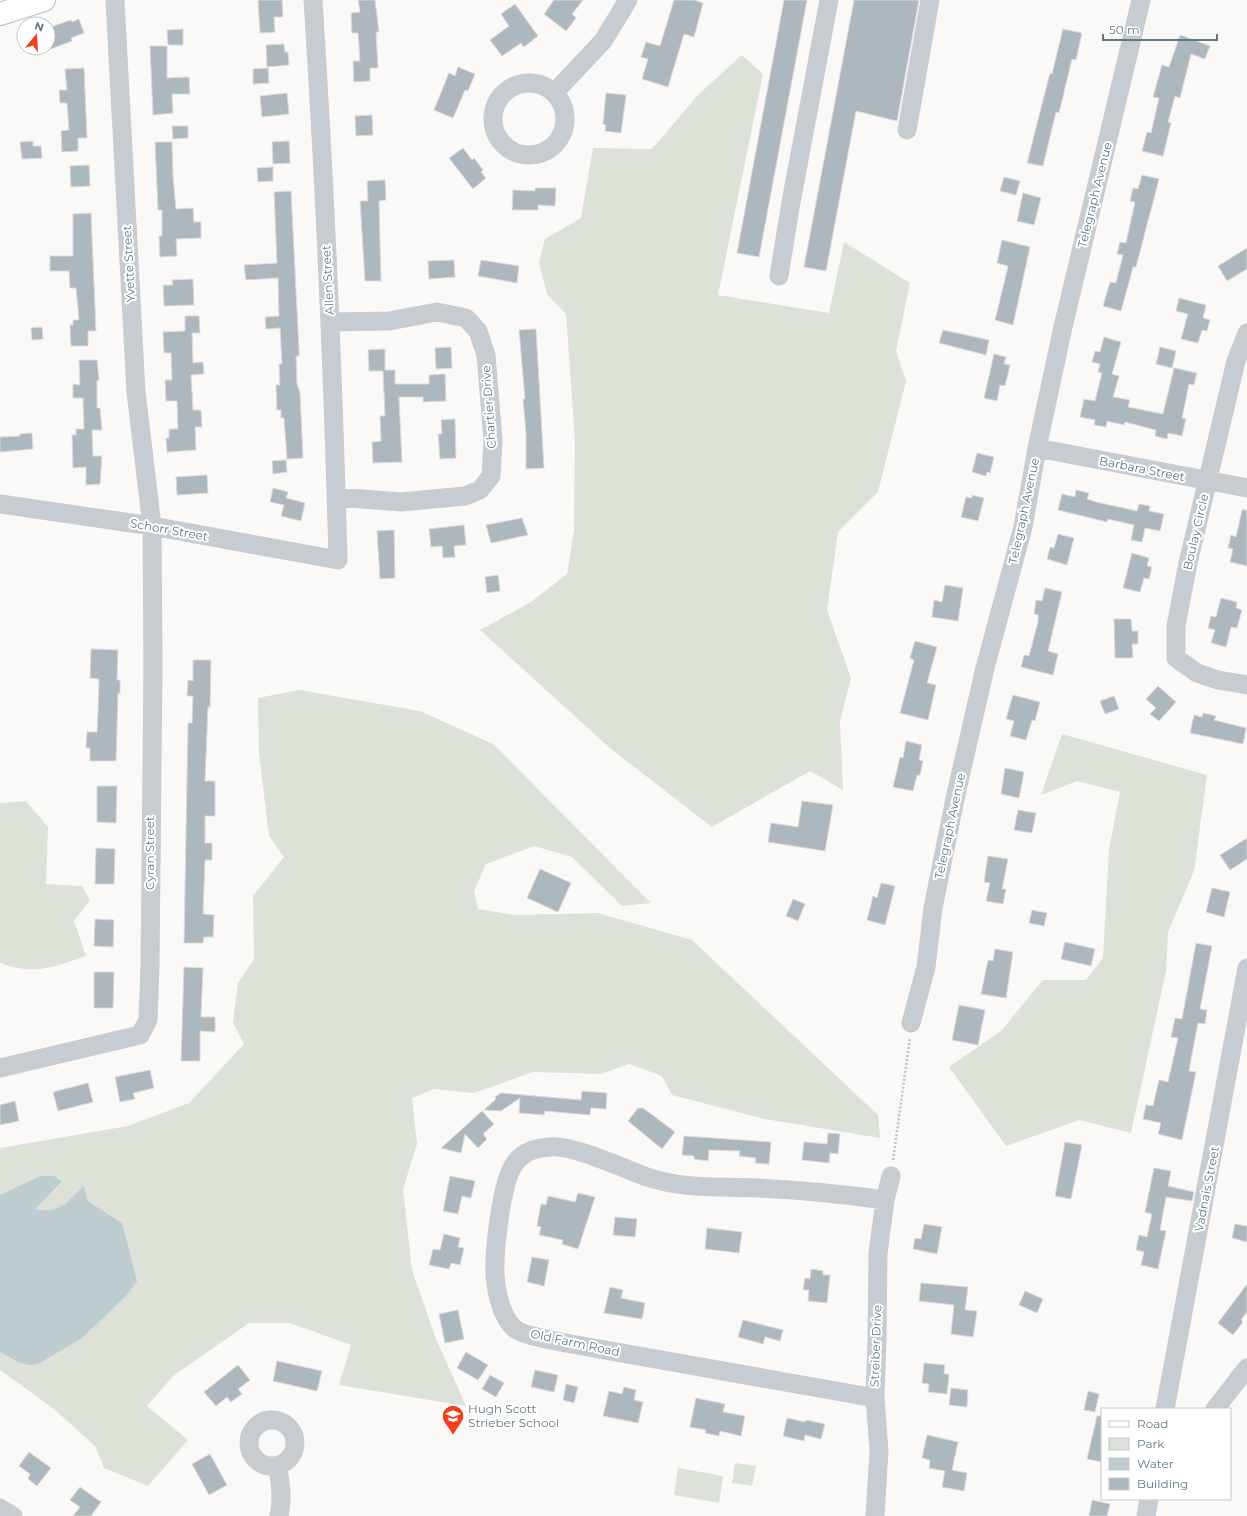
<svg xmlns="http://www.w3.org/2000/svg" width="1247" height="1516" font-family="Montserrat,sans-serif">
  <rect width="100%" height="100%" fill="#faf9f7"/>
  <path fill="#dce2d7" d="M742 55 763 74 718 295 829 313 844 242 910 283 896 351 906 381 878 492 838 532 827 610 851 678 840 721 843 790 810 771 712 827 611 749 480 630 531 602 567 574 574 530 575 441 566 314 547 294 539 262 545 239 581 218 593 148 652 149 699 94Z
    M299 690 420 711 493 744 651 903 622 906 572 857 534 846 486 864 474 891 478 909 515 915 598 913 692 940 878 1115 880 1138 765 1119 672 1095 662 1076 629 1064 601 1074 533 1072 474 1093 434 1089 412 1098 417 1144 403 1189 412 1270 436 1339 466 1406 339 1385 351 1345 290 1323H249L173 1376 147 1406 188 1440 148 1486 104 1468 95 1446 54 1409 0 1370V1352L18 1362 122 1223 88 1201 84 1186C66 1203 61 1214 35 1209L62 1183 40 1176 0 1195V1148L128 1126 189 1103 244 1044 233 1023 238 983 254 959 253 896 284 857 269 836 259 754 258 698Z
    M1062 734 1207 775 1194 871 1168 932 1166 971 1131 1133 1079 1120 1006 1146 949 1067 1001 1031 1043 980H1086L1103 958 1109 849 1120 792 1077 781 1041 795Z
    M26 801 48 827 46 884 82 886 90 900 74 921 86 956C53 967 35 976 0 963V803Z
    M735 1463 756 1466 752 1486 732 1483Z
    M678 1468 723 1476 719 1503 674 1495Z"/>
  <path fill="#bdcccf" d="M40 1176H54L62 1182 35 1209C61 1214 66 1202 84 1186L88 1201 122 1223 137 1281 126 1296 82 1338 38 1364 29 1365 18 1362 0 1352V1195Z"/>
  <path fill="#acb8bd" stroke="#dbdbd9" d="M258 0H282L283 17H274L275 32 260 33Z
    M358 0H375L379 32H376L378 68H370V81L354 82 353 61H360L358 33H352L351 13 360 12Z
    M554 0H583L572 14 576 18 566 31 544 14Z
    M674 0H694L703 3 694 37 684 34 668 87 642 79 648 59 641 57 646 42 660 46Z
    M784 0H807L759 257 737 253Z
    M854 0H919L897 121 856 111 826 271 804 267Z
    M515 4 538 36 524 47 521 43 502 56 490 40 509 26 501 14Z
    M79 19 84 33 71 38 72 41 48 50V28L71 20 72 22Z
    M183 29V45H168L167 30Z
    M1063 29 1082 33 1076 60 1072 59 1059 113 1056 112 1043 166 1027 163 1050 73 1052 74Z
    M1180 35 1210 46 1205 59 1191 54 1180 98 1175 96 1168 122 1171 123 1163 156 1142 151 1147 132 1151 133 1159 98 1153 97 1162 65 1169 67Z
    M284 44 285 52H288L289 65 267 67 266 45Z
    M150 46H167V78L189 77 190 94H172L173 113 153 115Z
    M458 67 475 74 468 91 465 90 453 118 434 110 449 73 455 76Z
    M84 68 87 138H78V151L62 152 61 131 69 130 67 103H60L59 90H67L65 69Z
    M268 68 269 83 253 84V69Z
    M287 93 289 114 262 117 260 96Z
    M606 93 626 95 621 133 605 131 606 125 603 124Z
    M372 115 373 135 356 136 355 116Z
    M172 126H188V138L173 139Z
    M33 141V146H41L42 158 22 159 20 142Z
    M289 141 290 163 273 164 272 142Z
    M155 142H172L173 176 176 209 193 208 194 222H201V238L176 239 177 256 160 257 159 236H162V210H158Z
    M463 148 472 160 474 158 483 170 481 172 486 178 473 189 449 158Z
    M89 165 90 186 71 187 70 166Z
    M273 167V181L258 182 257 168Z
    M1142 175 1159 179 1136 267H1133L1121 311 1103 306 1110 282 1116 283 1123 255 1117 254 1120 242 1126 243 1135 202 1130 201 1133 188 1138 189Z
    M1004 177 1020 181 1016 195 1000 191Z
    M385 180 386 200 379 201 381 281H365L360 201H368L367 181Z
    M535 188H556L555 206 538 205V210H512L513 190 535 191Z
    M291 191 299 349V356H296L297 384 300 393 303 458 287 459 284 418H281V410H277L276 385H280L279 364H282L280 328 266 329 265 317 279 316 278 278 246 280 244 265 277 263 274 192Z
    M1023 193 1041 198 1034 225 1017 221Z
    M91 213 96 331H88V346H71L70 325H73V320H79L76 288H70L69 271H50V256H73V214Z
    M1002 240 1030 247 1013 325 995 320 1007 271 1008 266 997 263Z
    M1247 248V269L1227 281 1218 266Z
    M454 260 455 277 429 279 428 261Z
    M481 260 519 266 517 283 478 276Z
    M193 279 194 305 164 306 163 285H173L172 280Z
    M1179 298 1206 305 1203 318 1210 320 1207 331 1202 330 1198 343 1181 339 1188 314 1176 311Z
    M185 316H199L200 333H192L193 363 203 362 204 374 191 375 193 410H201L202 427H195L196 450 167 452 166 438H169V429H178L177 401H166L165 380H172L171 353H164L163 332 185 331Z
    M42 327 43 339 32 340 31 328Z
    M536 329 544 468 526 469V433L523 399H525L519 330Z
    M943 330 989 340 986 355 939 343Z
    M1104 337 1121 342 1112 374 1119 376 1113 397 1130 400 1128 407 1163 414 1174 368 1197 373 1194 385 1189 384 1182 418 1186 419 1182 436 1168 433 1167 439 1155 436 1156 430 1125 422 1124 425 1107 421 1106 427 1094 425 1095 420 1080 417 1084 399 1095 401 1102 373 1098 372 1100 364 1092 362 1095 351 1100 352Z
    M451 347 452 368 436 369 435 348Z
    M1160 347 1176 351 1172 368 1156 364Z
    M385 349V370H395V384H429V375L445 374 446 401 423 402V397H399L402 462 373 463 372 442 381 441 380 416H385L383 371H369L368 350Z
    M994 354 1006 357 1004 364 1010 365 1005 386 1000 385 997 401 984 398Z
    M79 360H97L99 380 97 381V408H100L102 430H92L93 456H102L100 484 86 485V467L73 468 72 435H76V429H84L83 398H73V384L80 385Z
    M455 419 456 458 440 459 438 434H442L441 420Z
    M32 433 33 449 0 452V437L20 436V434Z
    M977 453 994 457 990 473 987 472 986 476 972 472Z
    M286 460 287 472 273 474 272 461Z
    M207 475 208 493 177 495 176 477Z
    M273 488 288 492 286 498 305 503 301 521 281 516 284 505 270 502Z
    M1076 490 1089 493 1087 499 1096 502 1137 511 1139 504 1150 506 1149 511 1164 514 1160 531 1145 528 1142 542 1131 540 1134 525 1108 519 1107 522 1058 510 1062 494 1075 497Z
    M972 495 984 498 978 521 961 517 966 497 972 498Z
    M1242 510H1247V566L1230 562 1233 549 1228 548 1231 535 1236 537Z
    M522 518 528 535 491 543 486 525Z
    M464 525 466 545 454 546 455 557 443 558 442 546 431 547 429 529Z
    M394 530 395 578 380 579 377 531Z
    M1058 534 1074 538 1067 565 1047 559 1050 547 1054 548Z
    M1132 553 1149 558 1147 566 1152 567 1149 579 1144 578 1140 592 1123 588Z
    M498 575 500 591 487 593 485 577Z
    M945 585 963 588 958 621 932 617 934 600 942 602Z
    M1045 588 1062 592 1048 651 1058 654 1053 675 1021 667 1024 655 1029 656 1038 622V615L1034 614 1036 600 1042 601Z
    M1221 598 1237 602 1236 608 1242 610 1237 628 1231 627 1226 647 1211 643 1215 630 1208 628 1211 616 1216 617Z
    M1114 619H1131L1132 631H1138V644H1132L1133 658H1115Z
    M915 641 937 647 927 683 936 685 928 720 900 713 914 660 910 658Z
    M91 649 118 650 117 680H120V694L118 693 116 761H90V748H86L87 732H97L98 712 99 679 90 678Z
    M193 660H211L210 707H208L205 781H215V816H205V843H212V860H205L203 914 214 915 213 937H204L203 943H184L188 723H192L193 696H187L188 680 193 681Z
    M1158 686 1176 702 1159 721 1150 714 1156 708 1146 699Z
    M1013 695 1040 702 1035 721 1032 720 1026 740 1010 736 1014 721 1006 719Z
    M1114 696 1119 709 1105 714 1100 701Z
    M1203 713 1216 716 1214 720 1246 728 1243 744 1190 733 1194 715 1202 717Z
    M906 741 922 745 919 760 923 761 920 775H917L913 791 893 787 900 757 903 758Z
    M1005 768 1024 772 1019 798 1001 794Z
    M97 786H117L116 823 97 822Z
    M802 801 833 805 825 851 768 842 771 823 798 827Z
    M1018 810 1036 813 1032 833 1014 830Z
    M1247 838V859L1230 870 1220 855Z
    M96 848 115 849 114 884H95Z
    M988 856 1008 859 1002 889H1006L1003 904 986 901 990 883 984 882Z
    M540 869 571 883 558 912 527 898Z
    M881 883 895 886 885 925 867 920 873 896 877 898Z
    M1212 888 1230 892 1224 917 1206 912Z
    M793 899 805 904 798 921 786 916Z
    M1032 910 1047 913 1044 926 1029 923Z
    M95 919 114 920 113 947 94 946Z
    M1065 942 1095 949 1091 966 1061 959Z
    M1196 943 1212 946 1200 1009 1207 1010 1205 1024 1198 1023 1191 1059 1189 1071 1196 1072 1182 1140 1158 1134 1161 1123 1143 1119 1146 1105 1153 1106 1159 1080 1168 1082 1178 1038 1171 1037 1175 1018 1182 1019Z
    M995 949 1013 952 1006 998 981 994 988 960 993 961Z
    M184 967 203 968 201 1017H215V1032L200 1031V1061H181Z
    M94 972H114L113 1008H94Z
    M959 1005 985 1010 978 1045 952 1040Z
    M150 1070 154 1088 133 1093 135 1099 120 1102 115 1077Z
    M88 1083 93 1102 58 1111 53 1092Z
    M582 1091 607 1093 606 1109 591 1108 590 1115 545 1111 544 1115 519 1113 520 1098 501 1111 484 1110 496 1099 495 1097 501 1093 581 1100Z
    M15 1101 19 1121 0 1125V1105Z
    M638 1108H643L675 1132 662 1149 628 1121Z
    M482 1111 494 1124 483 1134 487 1139 478 1148 465 1134 461 1153 441 1148Z
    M828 1133 840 1134 838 1154 830 1153 829 1163 802 1160 804 1142 827 1144Z
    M684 1136 771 1142 769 1164 755 1163 756 1158 739 1156 740 1151 709 1150 708 1161 694 1159V1156L682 1155Z
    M1065 1142 1082 1145 1071 1199 1055 1196Z
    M1154 1168 1171 1171 1168 1186 1194 1192 1192 1201 1166 1197 1160 1230 1166 1231 1158 1269 1141 1265 1144 1252 1136 1250 1139 1235 1147 1237 1152 1214 1145 1212Z
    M450 1176 475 1181 471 1198 462 1196 458 1214 443 1211Z
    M578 1193 595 1197 578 1249 562 1244 563 1240 539 1235 541 1227 537 1226 541 1204 546 1205 548 1196 575 1202Z
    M615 1217 637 1219 635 1237 613 1235Z
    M924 1224 942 1227 937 1254 913 1249 915 1238 921 1239Z
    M1235 1224 1247 1226V1242L1232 1238Z
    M707 1228 742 1232 739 1253 705 1249Z
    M444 1234 460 1238 458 1247 464 1248 460 1265 451 1263 449 1269 429 1265 433 1249 440 1250Z
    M532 1257 549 1260 544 1286 527 1282Z
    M811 1269 823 1271V1275H830L827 1303 808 1301 809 1290H803L805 1278 810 1279Z
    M921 1283 968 1287 965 1310 977 1311 973 1337 951 1334 954 1305 919 1301Z
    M1247 1284V1312L1241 1320 1243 1322 1233 1335 1218 1323Z
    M610 1287 623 1290 621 1298 645 1303 642 1319 604 1313Z
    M1025 1291 1043 1299 1037 1313 1019 1305Z
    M458 1310 464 1339 445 1343 439 1314Z
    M743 1320 783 1330 780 1341 765 1337 763 1344 738 1337Z
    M466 1352 488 1365 478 1380 457 1368Z
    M277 1361 322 1371 317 1391 273 1381Z
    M924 1363 945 1365 944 1374H949L947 1394 928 1392 929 1384 922 1383Z
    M238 1365 250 1380 238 1389 242 1394 231 1402 227 1397 216 1406 204 1392Z
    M535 1370 558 1375 554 1392 531 1387Z
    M490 1375 504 1383 496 1397 482 1389Z
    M566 1384 578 1387 574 1403 563 1400Z
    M624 1387 636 1390 634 1400 643 1402 638 1423 603 1416 609 1391 622 1394Z
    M951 1388 968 1390 967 1407 949 1405Z
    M1088 1391 1099 1394 1095 1412 1084 1410Z
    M696 1398 725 1404 723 1412 745 1416 741 1436 720 1431 719 1436 705 1433 706 1430 690 1427Z
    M1097 1416H1102V1462L1087 1459Z
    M787 1418 805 1422 806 1420 825 1424 821 1439 805 1435 804 1441 783 1436Z
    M927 1435 958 1442 952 1470 967 1473 964 1491 942 1487 945 1471 929 1468 930 1460 922 1458Z
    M29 1452 51 1468 37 1486 28 1479 30 1474 19 1466Z
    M210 1454 227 1485 209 1495 192 1464Z
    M80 1487 101 1502 91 1516H73L80 1507 70 1500Z
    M1092 1500 1110 1504 1107 1516H1089Z"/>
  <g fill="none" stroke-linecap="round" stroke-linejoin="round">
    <g stroke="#b9bfc2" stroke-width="24">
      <path id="major" d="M0 14 44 0"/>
    </g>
    <path stroke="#c0c4c5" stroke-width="2.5" stroke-dasharray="2 2" stroke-linecap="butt" d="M893 1160 910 1038"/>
    <path stroke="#c6cccf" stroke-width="19" d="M493 119a36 36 0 1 1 72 0a36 36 0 1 1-72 0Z
      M554 93 603 41 628 0
      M907 130 930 0
      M779 276 791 202 829 0
      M330 322 389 321 437 312 466 318 478 331 486 355 493 440 491 476 480 490 465 496 401 502 336 497
      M1247 333 1236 361 1188 563 1176 626V658L1197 673 1218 680 1247 685
      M1037 448 1247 488
      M0 504 152 526 338 560C333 373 325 187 313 0
      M911 1023 926 967 933 908 956 794 985 668 1023 527 1037 448 1063 327 1141 0
      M0 1068 140 1035 148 1020 150 967 153 665 152 526 136 392 115 0
      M875 1398 560 1342C551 1340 519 1334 514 1328 503 1318 498 1298 496 1284 492 1261 501 1181 515 1163 524 1151 536 1148 550 1147 571 1144 625 1169 647 1177 687 1190 719 1186 758 1188 801 1190 843 1194 885 1200
      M1165 1409 1247 968
      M1215 1409 1247 1368
      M249 1443a23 23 0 1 1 46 0a23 23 0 1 1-46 0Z
      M277 1466C281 1483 283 1499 279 1516
      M0 1508 13 1516
      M875 1516 879 1451 875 1398 877 1339 878 1253 885 1200 891 1176
      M1146 1516 1149 1499"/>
    <use href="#major" stroke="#fff" stroke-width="22"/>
  </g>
  <defs>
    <g id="school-pin" transform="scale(1.15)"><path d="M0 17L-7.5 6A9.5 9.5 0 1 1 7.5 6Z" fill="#f43f1c" stroke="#fff"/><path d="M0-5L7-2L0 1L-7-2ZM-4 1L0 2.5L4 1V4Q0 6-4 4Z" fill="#fff"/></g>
  </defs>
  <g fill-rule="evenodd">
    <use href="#school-pin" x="453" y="1416"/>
  </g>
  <g text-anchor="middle" stroke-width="4" stroke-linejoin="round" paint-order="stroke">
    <g font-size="12" fill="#617885" stroke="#fff">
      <text transform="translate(1095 195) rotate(-76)" y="4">Telegraph Avenue</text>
      <text transform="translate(129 264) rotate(-93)" y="4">Yvette Street</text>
      <text transform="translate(328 280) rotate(-93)" y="4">Allen Street</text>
      <text transform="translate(489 407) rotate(-94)" y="4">Chartier Drive</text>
      <text transform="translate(1142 469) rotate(11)" y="4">Barbara Street</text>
      <text transform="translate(1024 511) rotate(-78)" y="4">Telegraph Avenue</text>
      <text transform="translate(169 530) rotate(10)" y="4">Schorr Street</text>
      <text transform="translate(1196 532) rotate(-77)" y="4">Boulay Circle</text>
      <text transform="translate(950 826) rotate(-78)" y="4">Telegraph Avenue</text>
      <text transform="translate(150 853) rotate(-90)" y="4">Cyran Street</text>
      <text transform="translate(1207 1189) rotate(-79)" y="4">Vadnais Street</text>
      <text transform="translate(575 1343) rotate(12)" y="4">Old Farm Road</text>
      <text transform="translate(876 1346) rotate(-88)" y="4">Streiber Drive</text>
    </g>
    <g font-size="12" fill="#617885" stroke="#fff" text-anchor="start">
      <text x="468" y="1413">Hugh Scott<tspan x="468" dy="14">Strieber School</tspan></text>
    </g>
  </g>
  <rect x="1101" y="1408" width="130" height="92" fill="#ffffff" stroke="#c0c9ce"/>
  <rect x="1109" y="1421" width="20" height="6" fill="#ffffff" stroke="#c0c9ce"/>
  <text x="1137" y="1428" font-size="12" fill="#617885">Road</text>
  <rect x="1109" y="1438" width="20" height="12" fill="#dce2d7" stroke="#c0c9ce"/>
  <text x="1137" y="1448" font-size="12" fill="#617885">Park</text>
  <rect x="1109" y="1458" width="20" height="12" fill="#bdcccf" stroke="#c0c9ce"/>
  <text x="1137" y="1468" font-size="12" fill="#617885">Water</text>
  <rect x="1109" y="1478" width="20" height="12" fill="#acb8bd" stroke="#c0c9ce"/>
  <text x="1137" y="1488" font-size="12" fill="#617885">Building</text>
  <g transform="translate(36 36) rotate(18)"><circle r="19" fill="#ffffff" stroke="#c0c9ce"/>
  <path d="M0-3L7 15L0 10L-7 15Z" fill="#f43f1c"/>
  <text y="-6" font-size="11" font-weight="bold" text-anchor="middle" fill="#617885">N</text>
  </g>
  <path d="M1103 34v6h114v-6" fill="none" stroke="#617885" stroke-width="2"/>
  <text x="1109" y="34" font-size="12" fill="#617885" stroke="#ffffff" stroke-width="3" paint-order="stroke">50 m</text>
</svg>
